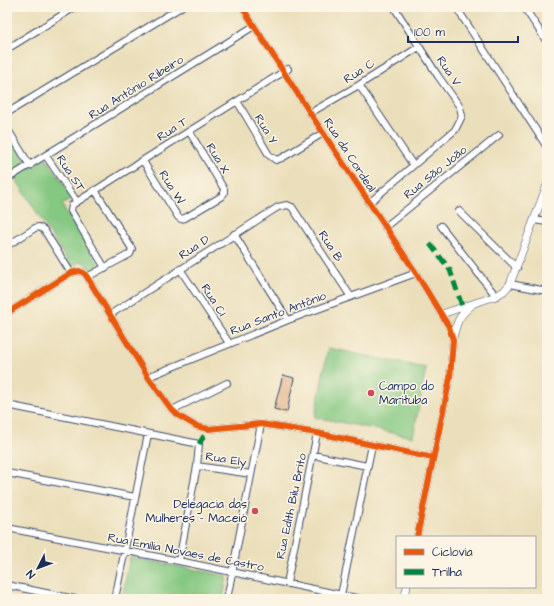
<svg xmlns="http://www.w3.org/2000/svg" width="554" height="606" font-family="'Architects Daughter',sans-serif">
  <rect width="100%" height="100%" fill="#fcf5e5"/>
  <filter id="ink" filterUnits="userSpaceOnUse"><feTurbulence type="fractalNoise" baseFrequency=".025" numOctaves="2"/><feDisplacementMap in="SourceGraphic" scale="8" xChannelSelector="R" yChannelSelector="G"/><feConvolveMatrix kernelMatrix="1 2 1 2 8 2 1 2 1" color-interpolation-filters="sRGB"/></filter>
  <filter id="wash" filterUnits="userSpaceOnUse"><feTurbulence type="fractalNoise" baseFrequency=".012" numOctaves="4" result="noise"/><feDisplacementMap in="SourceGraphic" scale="16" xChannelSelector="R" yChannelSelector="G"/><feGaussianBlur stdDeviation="0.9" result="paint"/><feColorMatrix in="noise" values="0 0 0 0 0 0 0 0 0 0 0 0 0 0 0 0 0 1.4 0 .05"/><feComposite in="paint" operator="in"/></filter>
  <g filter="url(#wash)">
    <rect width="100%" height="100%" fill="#ebdfbb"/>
    <path fill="#84c881" stroke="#507c70" d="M7 131 30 168 46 158 73 198 62 205 100 267 91 272C84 260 83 259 71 267L7 165Z
      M328 348 426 368 413 437 315 417Z
      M130 557 227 576 223 599H122Z"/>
    <g id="blocks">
      <path fill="#d89b6a" d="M283 375 294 378 287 412 274 409Z"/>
    </g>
  </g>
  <g filter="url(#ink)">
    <use href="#blocks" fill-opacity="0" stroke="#3a496c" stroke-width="1"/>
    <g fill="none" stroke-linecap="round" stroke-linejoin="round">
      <g stroke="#3a496c" stroke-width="8">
        <path id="minor" d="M456 7 547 147
          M524 7 547 42
          M7 49 75 7
          M359 85 413 165
          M237 101 269 155 276 160 282 158 323 133
          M7 113 181 7
          M310 113 359 85 419 47
          M7 128 30 166
          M46 156 77 202
          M143 161 178 217 181 219 185 218 222 196 224 193V189L189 131
          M7 179 254 26
          M369 203 455 130 462 116 460 107 438 76 394 7
          M459 211 517 268
          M534 220 547 222
          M441 226 496 296
          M385 227 499 135
          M234 234 288 320
          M7 246 35 228 39 227 44 230 71 273
          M105 268 71 211 72 205 288 69
          M180 269 229 343
          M87 277 130 254 132 249 95 190
          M510 284 547 291
          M7 313 71 273 79 271 84 273 87 277 148 377 172 410 179 416 196 426 208 429 261 424 317 433 433 458
          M111 314 278 207 287 205 292 207 351 297
          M148 377 288 320 416 273
          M7 405 199 444 197 466 179 561
          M172 410 227 383
          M313 455 367 466
          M197 466 251 474
          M7 473 135 497
          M7 528 179 561 361 599
          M287 583 317 433
          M7 585 75 599
          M341 595 372 445
          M115 599 148 434
          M227 599 261 424"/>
      </g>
      <g stroke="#3a496c" stroke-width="8">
        <path id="tertiary" d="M242 7 310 113 416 273 449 327 453 340 450 378 417 537
          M442 314 496 296 504 291 510 284 547 185
          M453 338C457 321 458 317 472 305
          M404 599 407 587"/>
      </g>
      <use href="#minor" stroke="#fff" stroke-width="6"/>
      <use href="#tertiary" stroke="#fff" stroke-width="7"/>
      <path stroke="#00873e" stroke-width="5" stroke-dasharray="10 5" stroke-linecap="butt" d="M430 244 450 270 462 306
        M199 444 208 429"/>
      <g stroke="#fcf5e5" stroke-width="8">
        <path id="cycleway" d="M242 7 310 113 416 273 449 327 453 340 450 378 417 537
          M7 313 71 273 79 271 84 273 87 277 148 377 172 410 179 416 196 426 208 429 261 424 317 433 433 458"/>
      </g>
      <use href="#cycleway" stroke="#e8590c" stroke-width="6"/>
    </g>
  </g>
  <g fill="#d1495b" stroke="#fcf5e5" stroke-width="1.5">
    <circle cx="371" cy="393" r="4"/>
    <circle cx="255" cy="511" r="4"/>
  </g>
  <g text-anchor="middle" stroke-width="3" stroke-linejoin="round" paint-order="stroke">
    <g font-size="12" fill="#1b2f5e" stroke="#fcf5e5">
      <text transform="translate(359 71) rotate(-32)" y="4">Rua C</text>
      <text transform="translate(449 71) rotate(56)" y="4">Rua V</text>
      <text transform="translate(136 87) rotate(-32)" y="4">Rua Antônio Ribeiro</text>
      <text transform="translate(172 129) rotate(-33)" y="4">Rua T</text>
      <text transform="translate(266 129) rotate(59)" y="4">Rua Y</text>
      <text transform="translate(350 155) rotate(57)" y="4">Rua da Cordeal</text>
      <text transform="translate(218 158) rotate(58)" y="4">Rua X</text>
      <text transform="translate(435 172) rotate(-39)" y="4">Rua São João</text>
      <text transform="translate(71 173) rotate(56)" y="4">Rua ST</text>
      <text transform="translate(172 187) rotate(58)" y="4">Rua W</text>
      <text transform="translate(331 246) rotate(57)" y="4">Rua B</text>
      <text transform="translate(194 247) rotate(-33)" y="4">Rua D</text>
      <text transform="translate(214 300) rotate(57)" y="4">Rua C1</text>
      <text transform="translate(278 313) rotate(-21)" y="4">Rua Santo Antônio</text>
      <text transform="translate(226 459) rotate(9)" y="4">Rua Ely</text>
      <text transform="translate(291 506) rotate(-78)" y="4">Rua Edith Bilu Brito</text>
      <text transform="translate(186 552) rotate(11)" y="4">Rua Emília Novaes de Castro</text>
    </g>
    <g font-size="12" fill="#1b2f5e" stroke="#fcf5e5" text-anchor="start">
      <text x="379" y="390">Campo do<tspan x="379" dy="14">Marituba</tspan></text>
      <text x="247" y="508" text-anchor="end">Delegacia das<tspan x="247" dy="14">Mulheres - Maceió</tspan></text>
    </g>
  </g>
  <rect width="554" height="606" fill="none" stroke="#fcf5e5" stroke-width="24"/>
  <rect x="396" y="536" width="140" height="52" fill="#fcf5e5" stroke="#a2a6af"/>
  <rect x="404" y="549" width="20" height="6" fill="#e8590c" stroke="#a2a6af"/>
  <text x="432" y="556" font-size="12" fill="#1b2f5e">Ciclovia</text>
  <rect x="404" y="569" width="20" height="6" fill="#00873e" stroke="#a2a6af"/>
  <text x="432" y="576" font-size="12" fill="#1b2f5e">Trilha</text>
  <g transform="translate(38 568) rotate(228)" stroke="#fcf5e5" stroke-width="3" paint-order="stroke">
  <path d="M0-3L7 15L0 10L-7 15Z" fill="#1b2f5e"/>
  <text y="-6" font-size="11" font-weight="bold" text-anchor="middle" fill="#1b2f5e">N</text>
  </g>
  <path d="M408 36v6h110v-6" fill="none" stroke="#1b2f5e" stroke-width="2"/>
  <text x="414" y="36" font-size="12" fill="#1b2f5e" stroke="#fcf5e5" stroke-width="3" paint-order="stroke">100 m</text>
</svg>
